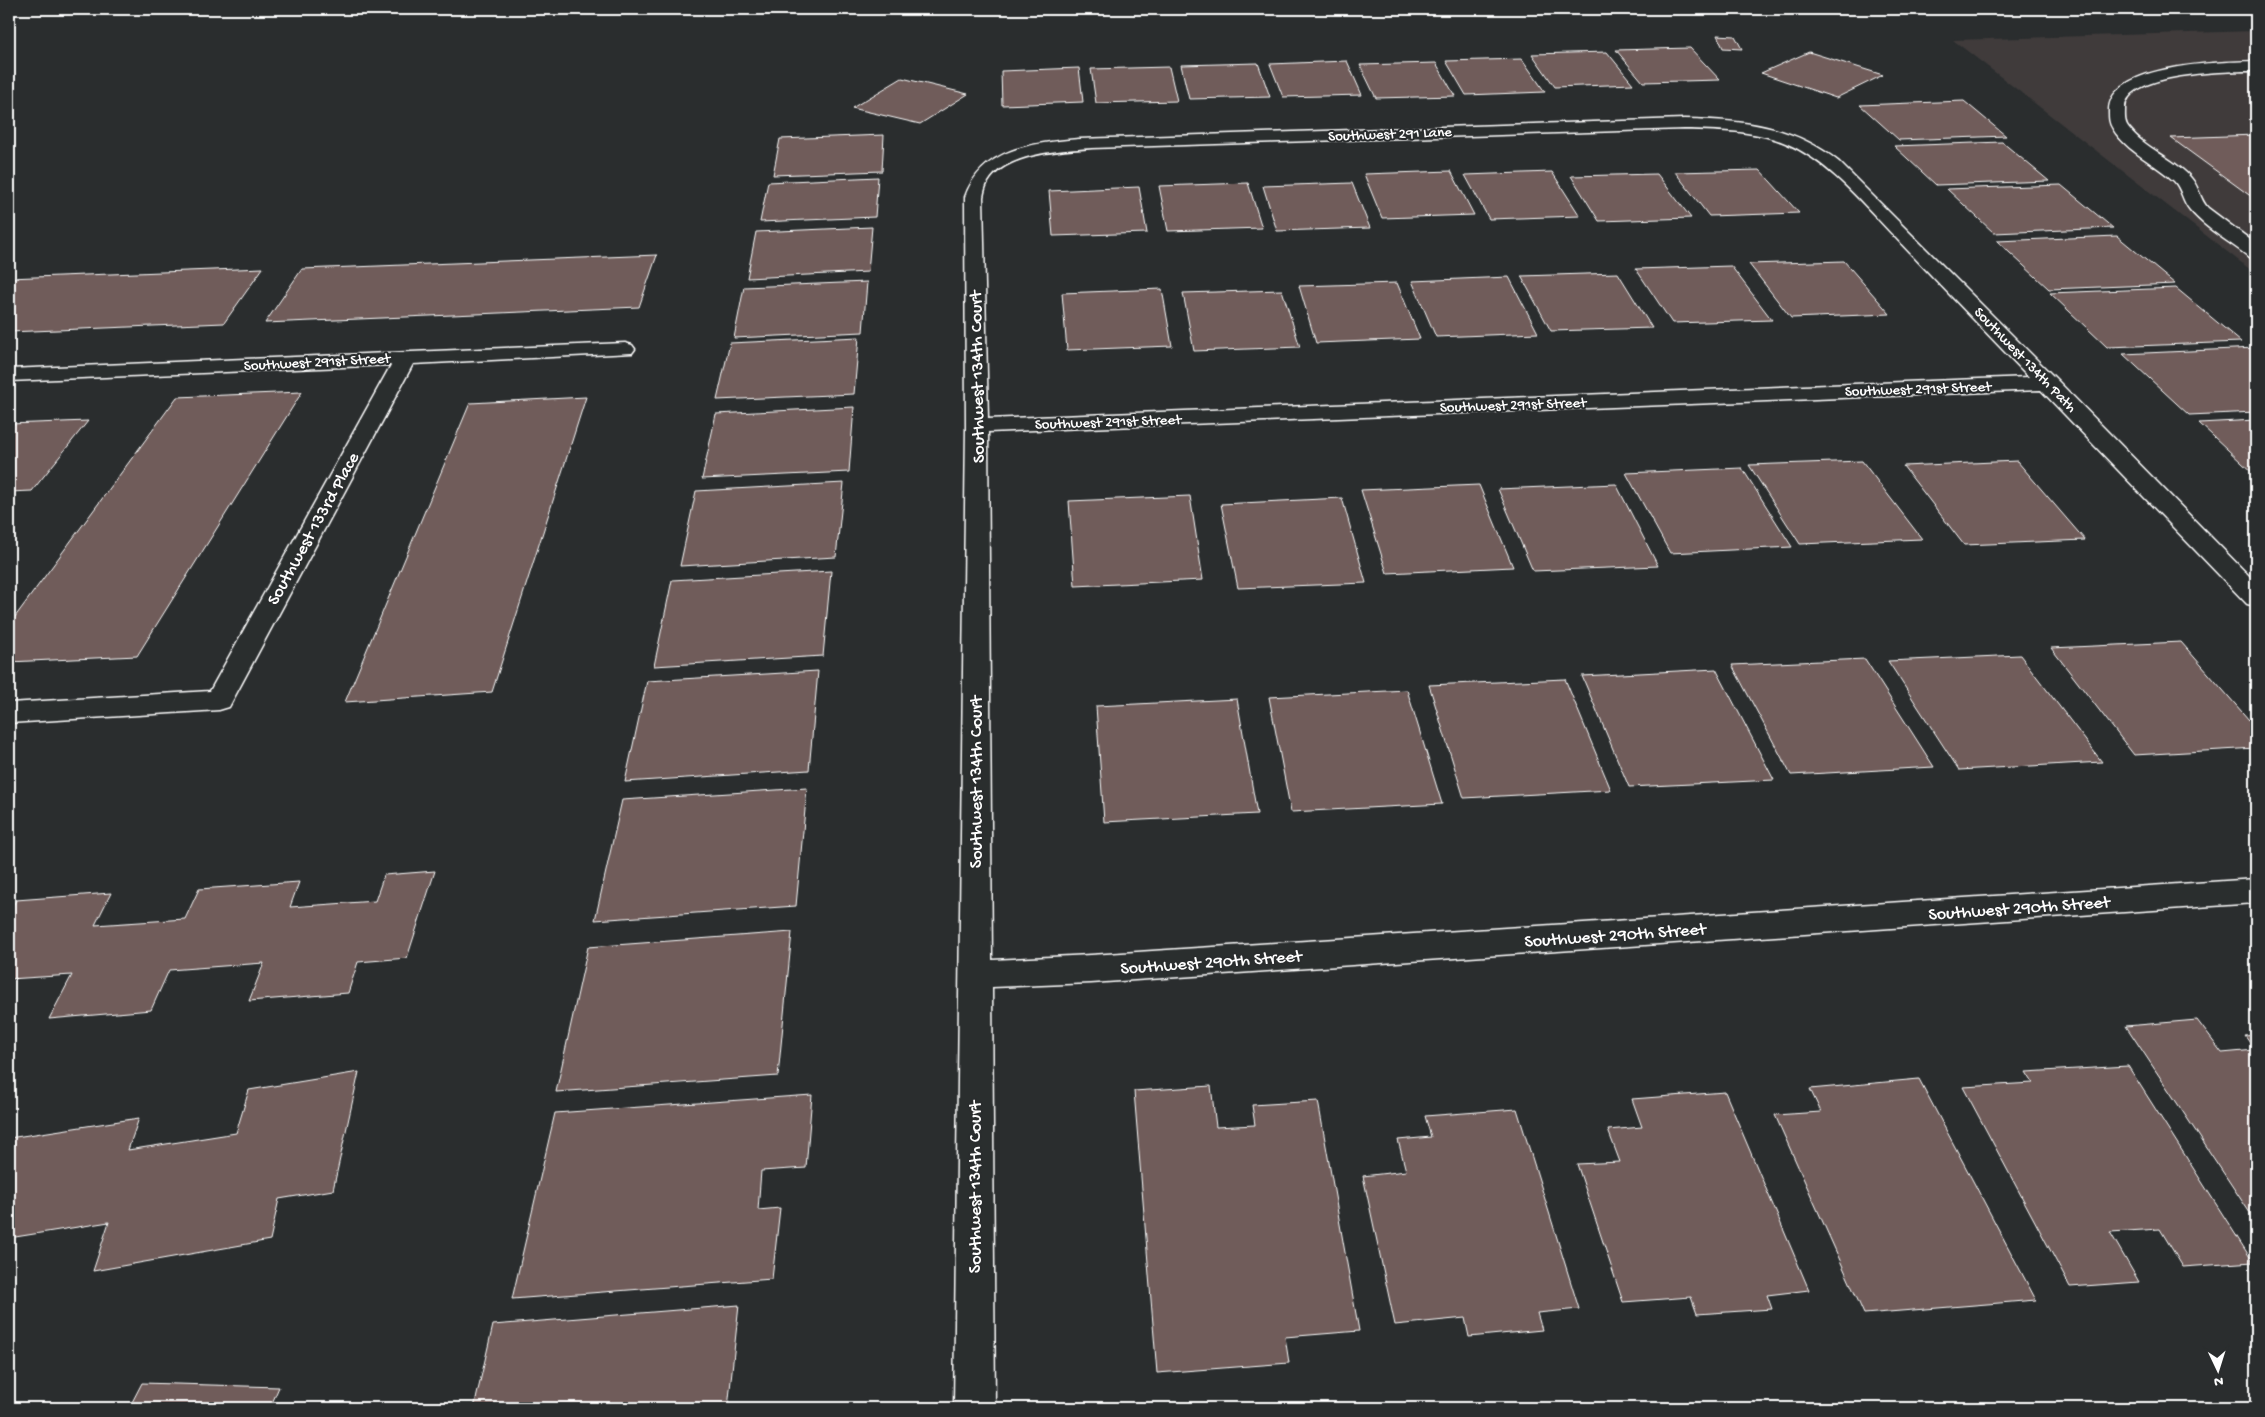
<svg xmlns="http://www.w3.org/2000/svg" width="2265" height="1417" font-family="'Gochi Hand',sans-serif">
  <rect width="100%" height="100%" fill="#2a2d2e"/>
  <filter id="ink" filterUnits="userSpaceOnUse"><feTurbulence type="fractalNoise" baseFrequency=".02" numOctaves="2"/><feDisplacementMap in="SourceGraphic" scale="10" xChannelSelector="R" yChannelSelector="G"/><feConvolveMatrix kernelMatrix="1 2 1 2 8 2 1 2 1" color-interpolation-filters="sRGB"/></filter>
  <g filter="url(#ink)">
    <path fill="#3f3b3b" d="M2256 31V274L1953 40Z"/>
    <path fill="#6f5c5a" stroke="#fff" d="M1717 35 1735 36 1742 49 1723 48Z
      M1690 48 1720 80 1643 82 1616 50Z
      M1607 52 1633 84 1555 87 1532 54Z
      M1809 52 1883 75 1836 98 1761 73Z
      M1522 59 1545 92 1466 95 1446 61Z
      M1347 61 1362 95 1283 97 1270 64Z
      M1258 63 1270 97 1189 99 1181 65Z
      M1436 63 1455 96 1376 98 1360 65Z
      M1169 67 1177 101 1096 103 1091 69Z
      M1079 68 1083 102 1002 105 1001 71Z
      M902 78 968 94 920 124 852 108Z
      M1964 101 2006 136 1899 140 1860 105Z
      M884 135 882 171 773 175 780 139Z
      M2256 135V200L2171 138Z
      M2002 142 2049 181 1936 185 1894 146Z
      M1760 170 1799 213 1709 216 1675 172Z
      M1451 171 1474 215 1382 218 1364 174Z
      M1552 172 1580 216 1489 219 1465 175Z
      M1657 174 1691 218 1599 221 1571 176Z
      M878 177 875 217 760 222 768 182Z
      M1248 183 1262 228 1168 231 1159 186Z
      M1352 183 1370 228 1277 231 1263 186Z
      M2061 185 2113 228 1994 233 1947 189Z
      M1139 187 1147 233 1053 236 1049 191Z
      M872 227 868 272 747 278 756 232Z
      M2117 236 2175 284 2049 289 1997 241Z
      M657 255 639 307 265 323 302 269Z
      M1844 261 1890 314 1791 318 1749 264Z
      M1731 266 1772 320 1672 323 1636 269Z
      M263 268 224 323 9 332V278Z
      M1618 273 1652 328 1551 331 1521 276Z
      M1509 277 1538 333 1436 337 1412 281Z
      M867 282 863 332 734 338 744 287Z
      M1397 283 1420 339 1316 343 1299 286Z
      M2176 288 2241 342 2107 347 2050 293Z
      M1162 289 1172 346 1067 350 1062 293Z
      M1282 290 1300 347 1194 351 1183 293Z
      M859 337 854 394 717 400 730 343Z
      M2256 348V412L2189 415 2123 354Z
      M302 392 137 656 9 662V625L177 397Z
      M586 397 492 692 345 702 470 403Z
      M854 407 849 472 702 479 716 414Z
      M2256 420V476L2199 423Z
      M88 421 32 491 9 492V424Z
      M1862 461 1922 539 1800 544 1749 465Z
      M2017 461 2085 540 1964 545 1903 466Z
      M1742 468 1792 547 1670 553 1626 473Z
      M844 483 836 557 680 566 696 491Z
      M1616 484 1658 566 1533 571 1498 489Z
      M1479 485 1513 567 1387 573 1361 490Z
      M1190 496 1203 580 1075 586 1069 501Z
      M1342 498 1366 583 1238 588 1221 504Z
      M831 571 823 656 654 666 672 580Z
      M2181 642 2256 728V748L2134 755 2051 648Z
      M2020 655 2102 762 1959 770 1888 661Z
      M1865 659 1934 767 1791 775 1732 665Z
      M1716 669 1774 780 1629 787 1582 676Z
      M818 671 809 770 625 782 647 681Z
      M1565 679 1611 790 1464 798 1429 685Z
      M1407 690 1442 804 1291 812 1269 697Z
      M1237 699 1257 814 1104 822 1096 706Z
      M807 788 796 906 595 920 622 800Z
      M435 871 407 958 358 962 348 993 249 1001 264 963 169 970 151 1010 49 1019 72 975 9 979V913L16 900 111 893 95 925 185 919 199 889 299 882 290 907 375 901 384 875Z
      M792 932 778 1076 556 1092 588 947Z
      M2197 1020 2222 1053 2255 1050 2245 1036 2256 1035V1222L2126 1026Z
      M2128 1066 2253 1262 2183 1267 2160 1229 2110 1232 2139 1282 2070 1287 1963 1087 2033 1083 2026 1072Z
      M359 1072 333 1190 279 1199 270 1240 93 1271 109 1222 9 1238V1138L139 1118 128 1150 236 1133 249 1090Z
      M1919 1079 2036 1300 1864 1314 1775 1115 1821 1112 1810 1089Z
      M1211 1086 1216 1127 1255 1125 1252 1105 1318 1101 1359 1331 1285 1337 1289 1363 1157 1373 1134 1091Z
      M1725 1092 1809 1290 1767 1295 1772 1309 1697 1314 1691 1297 1623 1302 1577 1164 1620 1162 1608 1130 1642 1127 1632 1099Z
      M812 1095 806 1168 761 1171 758 1210 780 1208 772 1279 512 1299 555 1113Z
      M1517 1109 1579 1309 1537 1313 1542 1330 1469 1337 1465 1318 1395 1325 1363 1176 1406 1171 1398 1140 1431 1137 1425 1116Z
      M739 1305 728 1408H474L493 1325Z
      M142 1383 279 1387 270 1408H129Z"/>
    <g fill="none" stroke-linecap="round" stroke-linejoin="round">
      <g stroke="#fff" stroke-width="3">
        <path id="minor" d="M2256 61V71C2230 71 2124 72 2125 109 2125 116 2124 122 2129 128 2145 149 2174 158 2191 178 2199 187 2200 200 2208 208L2256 244V259L2249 257C2230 242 2206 229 2190 210 2182 201 2182 189 2174 181 2155 163 2127 152 2113 129 2109 123 2109 118 2109 111 2109 63 2223 62 2256 61Z
          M1684 119C1741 120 1793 125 1839 162L2056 379 2256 583V606L2247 604 2041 390 988 432 992 960 1091 955 2256 879V903L1091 983 992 987 995 1408H954L966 426 965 197C982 148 1033 143 1079 139ZM1684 129C1719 130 1755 130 1788 144 1831 163 1864 205 1896 238 1940 285 1985 331 2029 377L988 419 983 197C984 192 985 186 988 182 1005 153 1062 150 1092 148Z
          M625 343 632 345 635 349 632 353 413 364 229 707 219 710 9 723V703L210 691 391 365 9 381V369Z"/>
      </g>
      <use href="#minor" fill="#2a2d2e" fill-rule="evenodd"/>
    </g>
  </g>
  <g text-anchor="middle" stroke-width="4" stroke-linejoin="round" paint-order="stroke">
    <g font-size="15" fill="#fff" stroke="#2a2d2e">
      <text transform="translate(1390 133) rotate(-2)" y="5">Southwest 291 Lane</text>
      <text transform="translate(2026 359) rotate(46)" y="5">Southwest 134th Path</text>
      <text transform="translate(317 361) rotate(-3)" y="5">Southwest 291st Street</text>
      <text transform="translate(1918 388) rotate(-2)" y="5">Southwest 291st Street</text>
      <text transform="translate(1513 404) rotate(-2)" y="5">Southwest 291st Street</text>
      <text transform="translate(1108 421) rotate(-2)" y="5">Southwest 291st Street</text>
    </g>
    <g font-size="18" fill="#fff" stroke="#2a2d2e">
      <text transform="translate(976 377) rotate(-91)" y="6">Southwest 134th Court</text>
      <text transform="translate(312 528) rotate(-61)" y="6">Southwest 133rd Place</text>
      <text transform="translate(975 782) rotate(-90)" y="6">Southwest 134th Court</text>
      <text transform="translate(2019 907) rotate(-4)" y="6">Southwest 290th Street</text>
      <text transform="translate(1615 934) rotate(-4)" y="6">Southwest 290th Street</text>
      <text transform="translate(1211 961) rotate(-4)" y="6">Southwest 290th Street</text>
      <text transform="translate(974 1187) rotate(-90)" y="6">Southwest 134th Court</text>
    </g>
  </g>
  <rect width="2265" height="1417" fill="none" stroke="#2a2d2e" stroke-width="30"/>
  <rect x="15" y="15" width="2235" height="1387" fill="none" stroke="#fff" stroke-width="2" filter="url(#ink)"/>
  <g transform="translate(2218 1370) rotate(176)" stroke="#2a2d2e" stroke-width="4" paint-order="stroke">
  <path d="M0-4L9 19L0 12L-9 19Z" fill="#ffffff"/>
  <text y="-8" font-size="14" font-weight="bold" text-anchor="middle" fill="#ffffff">N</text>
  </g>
</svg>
